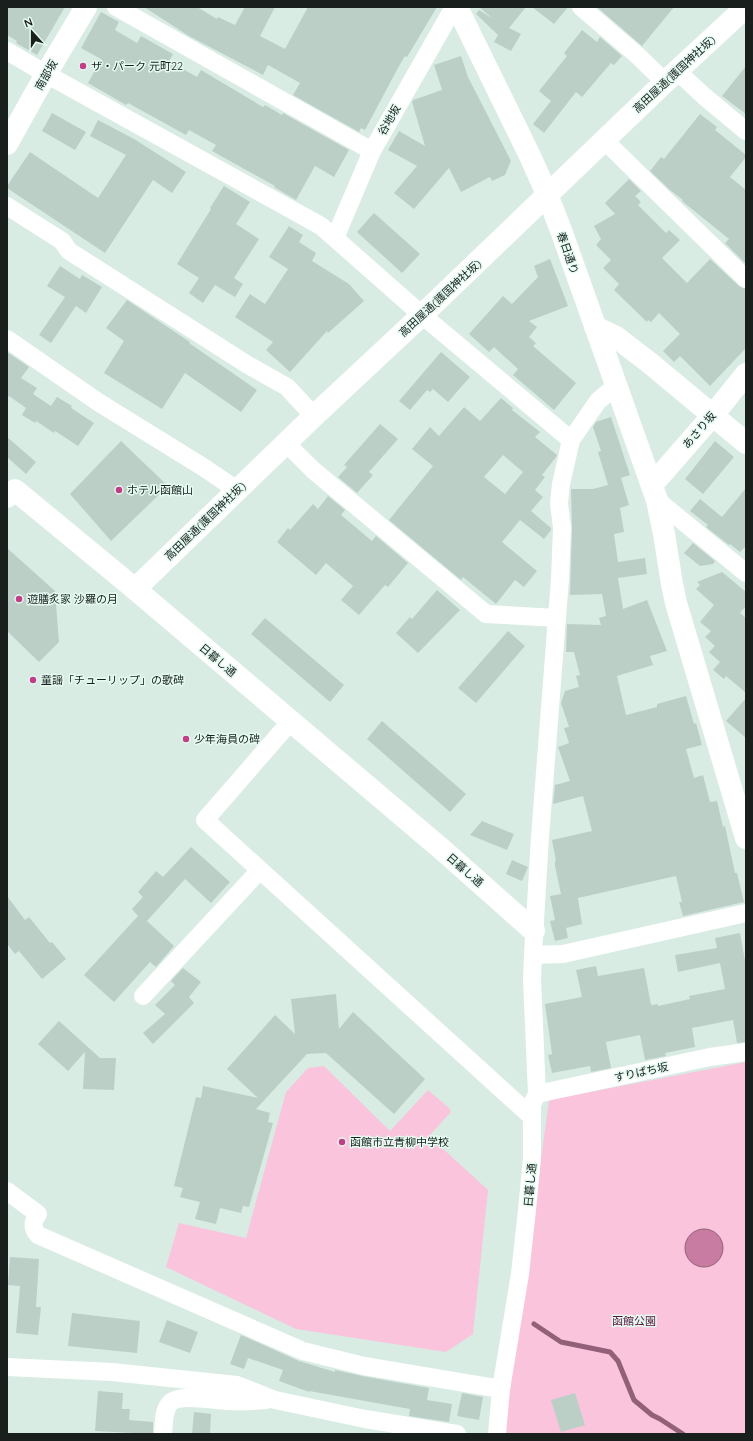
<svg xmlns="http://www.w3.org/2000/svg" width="753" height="1441" font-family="Quicksand,'Noto Sans JP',sans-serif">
  <rect width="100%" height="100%" fill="#d8ece4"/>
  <path fill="#f9c4dc" d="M746 1062V1434H504L549 1100Z
    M324 1066 390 1131 428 1090 449 1108 451 1112 429 1136 488 1190 473 1334 446 1352 296 1329 166 1267 179 1223 246 1238 286 1092 308 1068Z"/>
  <path fill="#c87ca1" stroke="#936079" d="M685 1248a19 19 0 1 1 38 0a19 19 0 1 1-38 0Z"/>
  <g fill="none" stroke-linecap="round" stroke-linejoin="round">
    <path stroke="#936079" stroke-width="5" d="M534 1324 561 1342 610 1352 618 1361 634 1400 652 1415 660 1419 683 1434"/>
  </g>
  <path fill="#bbcfc7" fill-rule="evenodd" d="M7 7H65L37 55 16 43 17 41 7 35Z
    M144 7H197L217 19 218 17 235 25 245 7H275L260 36 285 49 308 7H437L407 57 405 56 399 66 365 130 361 128 359 132 293 95 300 83 268 65 263 75 189 36Z
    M479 7H526L509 28 521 34 511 51 494 42 498 35 476 14 479 10 493 19Z
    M532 7H568L554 24Z
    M597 7H674L642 46Z
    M101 12 119 22 115 30 137 43 141 36 173 54 169 61 197 77 201 70 263 107 265 105 282 115 283 113 349 150 334 177 315 166 296 200 274 187 275 186 212 151 216 145 189 130 186 135 128 103 126 105 88 83 101 59 81 48Z
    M582 30 597 42 600 37 622 56 614 65 611 63 582 97 576 92 544 133 533 124 551 101 539 91 567 56 564 53Z
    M461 56 468 77 511 161 505 175 492 181 490 177 461 192 449 168 414 209 394 193 417 166 388 150 399 131 425 146 412 102 413 100 442 90 434 65Z
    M746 66V114L722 96Z
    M52 113 86 132 75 150 42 131Z
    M700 114 717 127 715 130 746 155V157L730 177 746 190V264L725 243 729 239 682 201 683 200 670 190 650 171 661 157 664 159Z
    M98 120 134 139 186 172 172 193 153 180 105 253 7 188V186L30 152 98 198 126 155 90 136Z
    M629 179 641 191 635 196 641 202 638 205 666 233 669 230 680 240 662 258 687 283 710 259 739 286 746 289V348L710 386 680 356 674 362 663 351 680 334 659 313 651 322 648 320 647 322 614 290 619 284 603 268 611 260 596 245 601 239 594 226 615 214 605 203Z
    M224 186 250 202 236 224 259 239 234 278 243 284 235 297 215 285 203 303 189 293 199 278 177 264 211 209 210 208Z
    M374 213 420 254 402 273 357 232Z
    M289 226 303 235 299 242 316 253 312 261 349 284 364 301 328 333 327 331 290 372 266 350 273 342 235 317 250 294 265 304 288 269 269 257Z
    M550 259 568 306 529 321 537 327 529 337 536 343 533 346 576 383 554 410 513 375 518 369 494 347 489 352 469 334 503 296 512 304 538 277 534 266Z
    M60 266 80 279 82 275 102 287 86 313 76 306 51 343 39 335 65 297 47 286Z
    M127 300 190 342 189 343 257 390 241 412 185 373 162 409 104 373 124 341 106 328Z
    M7 352 29 367 21 378 37 388 33 394 51 406 57 397 72 406 71 408 94 423 78 446 55 431 54 433 36 421 35 423 22 415 26 408 9 396 7 399Z
    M441 352 470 377 448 402 433 389 430 392 427 390 410 410 399 401Z
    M501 398 513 408 512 410 540 432 535 437 557 455 556 457 542 475 545 477 535 490 543 497 531 511 551 528V530L544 539 520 520 502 542 537 571 524 587 515 580 496 604 463 577 461 580 389 520 433 466 412 449 430 427 439 436 464 407 480 421ZM503 455 523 472 505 494 484 477Z
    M611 417 630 475 621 478 629 505 620 508 624 532 614 534 618 562 645 558 647 574 618 578 623 609 647 600 667 651 650 656 653 665 617 676 626 715 657 707V704L686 696 694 724 696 723 702 745 686 749 694 778 703 775 710 802 717 801 723 827 725 826 735 873H737L744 902 683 916 679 902H682L676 876 578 898 582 924 566 928 568 938 555 941 550 921 555 920 550 896 561 894 555 866V861H556L552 840 592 831 583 796 553 804 555 785 570 781 558 747 569 743 564 728 569 727 561 703 565 691 579 687 576 676 580 675 574 652H566L567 624 601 625 599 618 606 616 602 594 570 595 572 528 571 489H593L608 485 598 452 601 451 593 427 596 422Z
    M380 424 398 439 369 472 373 475 357 493 338 477 347 467 344 465Z
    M7 437 36 462 26 474 7 457Z
    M121 441 168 486 111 541 70 494Z
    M715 441 734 457 703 494 685 479Z
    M746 488V546L740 552 730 544 729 545 706 527 708 525 690 511 700 499 722 517Z
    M328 496 345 510 341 515 372 541 376 536 408 563 388 587 385 585 359 615 341 600 353 586 326 563 316 575 277 542 288 528 290 530 313 504 318 509Z
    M693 543 715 561 713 564 700 566 684 553Z
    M7 548 55 591 59 642 39 662 7 631Z
    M722 572 746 592V606L740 613 746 618V693L726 676 724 679 713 670 720 662 709 652 715 646 705 637 711 631 700 622 714 605 696 589 700 585 697 582Z
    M437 590 460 610 418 653 396 633 410 617 412 619Z
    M265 618 344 685 330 702 251 634Z
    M508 631 525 646 476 703 458 688Z
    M746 698V738L726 721Z
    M382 721 466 794 450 812 367 739Z
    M482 821 514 834 507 850 470 835Z
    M191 847 230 882 211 903 185 879 147 921 174 946 156 967 150 962 114 1002 84 975 138 916 132 909 143 897 138 892 156 871 163 877Z
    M512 860 528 867 522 881 506 874Z
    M7 896 25 920 29 917 50 943 52 942 66 959 42 979 19 951 15 954 7 944Z
    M740 933 746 966V1042L737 1043 733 1020 692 1028 695 1047 665 1053 666 1056 645 1060 640 1035 606 1042 611 1068 591 1072 590 1066 552 1073 548 1055 552 1054 545 1004 582 997 576 970 596 966 598 976 644 968 651 1005 658 1004V1006L690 999 689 996 725 989 720 963 678 972 675 955 717 948 715 938Z
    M183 968 201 982 189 997 194 1003 153 1044 143 1033 165 1014 155 1005 175 985 171 981Z
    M336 994 339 1029 353 1012 425 1079 394 1114 326 1053 307 1054 256 1109 270 1113 268 1122 273 1123 249 1207 243 1206 241 1213 220 1208 216 1224 195 1219 200 1202 180 1197 183 1188 174 1186 196 1097 201 1098 203 1086 258 1098 227 1069 275 1015 295 1034 291 999Z
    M59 1021 100 1058H116L114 1090 83 1089 85 1052 68 1071 38 1044Z
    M10 1257 39 1259 36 1307H41L38 1335 16 1333 20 1286 8 1285Z
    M72 1313 140 1321 137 1353 68 1346Z
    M167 1320 198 1332 190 1353 159 1342Z
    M241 1335 299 1361 335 1372V1370L362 1376 429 1388 427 1400 452 1404 449 1422 409 1416 410 1409 309 1391V1392L279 1381 283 1370 248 1358 244 1369 230 1364Z
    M98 1391 123 1393 122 1409H130L129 1420 153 1422V1434L95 1431Z
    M462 1393 483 1397 479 1420 457 1416Z
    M575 1393 585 1425 561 1432 551 1400Z
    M194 1412 211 1414 210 1434H192Z"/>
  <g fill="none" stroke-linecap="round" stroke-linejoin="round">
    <path stroke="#fff" stroke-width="18" d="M116 7 372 151
      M581 7 637 55 665 82
      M7 51 46 74 321 226 422 315 571 440
      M677 71 705 97 746 131
      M605 141 746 279
      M7 206 62 241 69 251 248 365 287 387 314 416
      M335 238 372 151 454 7
      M7 339 98 402 203 467 237 490
      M287 444 313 470 486 614 557 618
      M657 500 746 573
      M291 721 205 820 532 1117
      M533 955 563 954 746 913
      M143 996 260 870
      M537 1094 710 1057 746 1052
      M7 1191 38 1214C32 1222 32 1228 38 1235L303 1351 364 1366 501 1389
      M7 1367 112 1372 237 1385 275 1400 365 1419 457 1434
      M163 1434C164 1424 163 1409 171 1402 183 1393 214 1401 229 1401 241 1402 254 1401 266 1400
      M497 1434 501 1389 520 1274 527 1210 532 1158V1104L537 1094 532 979 533 955 540 837 560 579 562 528 559 503 561 484 571 440 598 401 617 385"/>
    <path stroke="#fff" stroke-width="22" d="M457 7 530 156 547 194 562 233 657 500 664 534 672 584 676 603 746 838
      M7 144 46 74 86 7
      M595 327 616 337 651 364 746 443
      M652 485 713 415 746 374
      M135 589 445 852 534 931"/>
    <path stroke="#fff" stroke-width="22" d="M7 497 15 490 135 589 314 416 422 315 665 82 746 7"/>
  </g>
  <g fill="#c03e86" stroke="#e5faf1" stroke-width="1.5">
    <circle cx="83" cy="66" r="4"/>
    <circle cx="119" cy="490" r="4"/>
    <circle cx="19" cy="599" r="4"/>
    <circle cx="33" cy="680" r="4"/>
    <circle cx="186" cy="739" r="4"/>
    <circle cx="342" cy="1142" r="4"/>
  </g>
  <g text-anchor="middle" stroke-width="3" stroke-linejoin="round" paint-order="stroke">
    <g font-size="11" fill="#181f1d" stroke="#e5faf1" text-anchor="start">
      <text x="91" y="70">ザ・パーク 元町22</text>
      <text x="127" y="494">ホテル函館山</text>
      <text x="27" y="603">遊膳炙家 沙羅の月</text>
      <text x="41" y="684">童謡「チューリップ」の歌碑</text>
      <text x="194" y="743">少年海員の碑</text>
      <text x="350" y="1146">函館市立青柳中学校</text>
    </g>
    <g font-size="11" fill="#181f1d" stroke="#e5faf1">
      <text transform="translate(674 74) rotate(-43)" y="4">高田屋通(護国神社坂)</text>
      <text transform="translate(46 75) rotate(-60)" y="4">南部坂</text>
      <text transform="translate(389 120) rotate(-60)" y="4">谷地坂</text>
      <text transform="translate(568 253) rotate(71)" y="4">春日通り</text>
      <text transform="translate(440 298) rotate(-43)" y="4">高田屋通(護国神社坂)</text>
      <text transform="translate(699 430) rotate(-49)" y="4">あさり坂</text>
      <text transform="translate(205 521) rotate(-44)" y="4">高田屋通(護国神社坂)</text>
      <text transform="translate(218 660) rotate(40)" y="4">日暮し通</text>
      <text transform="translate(465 870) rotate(41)" y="4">日暮し通</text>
      <text transform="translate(641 1072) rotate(-12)" y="4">すりばち坂</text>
      <text transform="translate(530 1185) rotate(-85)" y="4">日暮し通</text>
    </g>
    <g font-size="11" fill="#561239" stroke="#e5faf1">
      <text x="634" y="1325">函館公園</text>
    </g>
  </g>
  <rect width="753" height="1441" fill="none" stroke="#181f1d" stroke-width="16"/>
  <g transform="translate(32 32) rotate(339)" stroke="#e5faf1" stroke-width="3" paint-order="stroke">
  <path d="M0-3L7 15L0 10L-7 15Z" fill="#181f1d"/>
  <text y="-6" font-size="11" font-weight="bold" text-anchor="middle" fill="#181f1d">N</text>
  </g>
</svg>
